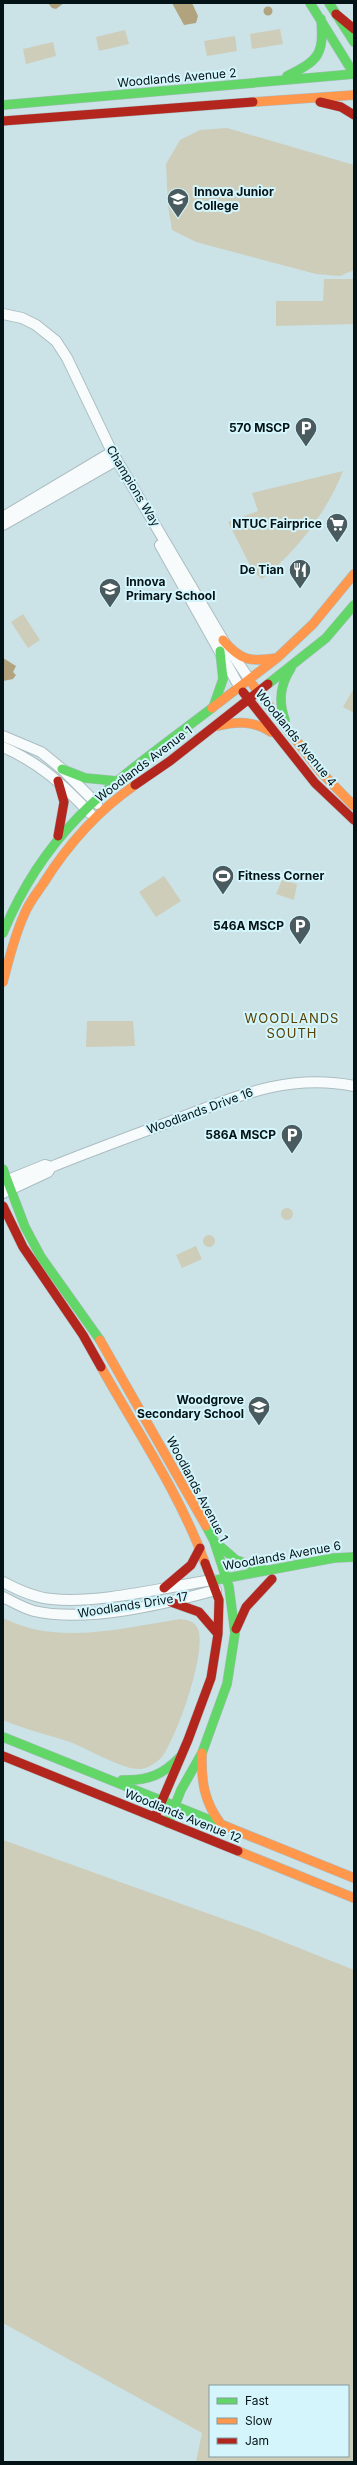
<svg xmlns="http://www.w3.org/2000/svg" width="357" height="2465" font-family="Inter,sans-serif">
  <rect width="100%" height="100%" fill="#cbe2e7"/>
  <path fill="#cecdb9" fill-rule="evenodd" d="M280 29 283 44 252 49 250 34Z
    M125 30 129 44 99 51 96 37Z
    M235 36 237 51 207 56 204 41Z
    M53 42 56 56 26 64 23 49Z
    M227 128 354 165V270L340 276 316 274 196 242 172 230 168 206 166 164 180 140 200 130Z
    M324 279H354V324L276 326V301H323Z
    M343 471C327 512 296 552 262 579L253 571 228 522 258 511 252 493Z
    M23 614 40 640 28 648 11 622Z
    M353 690 354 691V713L343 707Z
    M164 876 181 901 156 917 139 892Z
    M282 880 297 884 294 900 276 894Z
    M87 1021H133L135 1046 86 1047Z
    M281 1214a6 6 0 1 1 12 0a6 6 0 1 1-12 0Z
    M203 1241a6 6 0 1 1 12 0a6 6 0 1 1-12 0Z
    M196 1246 202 1259 182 1268 176 1255Z
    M3 1618C58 1646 122 1628 180 1619 187 1620 195 1621 198 1629 207 1652 177 1737 162 1757 157 1762 149 1768 141 1769 124 1771 85 1747 67 1741 45 1734 24 1729 3 1720Z
    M3 1840 254 1930 354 1970V2462H196L202 2433 3 2323ZM210 2386H348V2456H210Z"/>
  <path fill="#b0a37d" d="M48 3H64L56 9 52 8Z
    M172 3H192L198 16 196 23 184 25Z
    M263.5 11a4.5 4.5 0 1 1 9 0a4.5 4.5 0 1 1-9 0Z
    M3 658 16 666 13 672 16 675 13 679 3 681Z"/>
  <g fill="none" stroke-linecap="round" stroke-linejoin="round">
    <g stroke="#abbdc1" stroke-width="12">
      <path id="street" d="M3 314 22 318 36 325 56 341 67 358 112 452 223 640 249 679
        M3 517 112 452
        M3 525 117 460
        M160 545 239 686
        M3 736 41 752 62 769 97 804
        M3 747C40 763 62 784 90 813
        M3 1182 45 1165 51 1167
        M3 1193 48 1172 51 1167C88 1152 126 1138 164 1124 229 1100 283 1072 354 1086
        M3 1582C18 1590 35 1598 52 1599 98 1604 166 1587 213 1580
        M3 1597C13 1602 23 1608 34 1611 86 1623 165 1604 216 1590"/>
    </g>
    <g stroke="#abbdc1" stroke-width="10">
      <path id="fast" d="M310 3 354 74
        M329 3 354 42
        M287 76C319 60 324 55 321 19
        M3 105 354 74
        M268 684 326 638 354 605
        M214 705 223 679 220 651
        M285 720C278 701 280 685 291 668
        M62 769 85 778 117 781
        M3 933C49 821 121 778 212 708
        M3 1169 25 1227 41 1257 100 1340
        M214 1541 236 1560 263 1569
        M216 1580 334 1558 354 1557
        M3 1737 225 1826
        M122 1780C148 1781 163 1775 181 1756
        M168 1823 181 1790 202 1753 227 1684 235 1633 229 1587 214 1541 206 1526"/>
    </g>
    <g stroke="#abbdc1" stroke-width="10">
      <path id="slow" d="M253 102 354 95
        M223 640C241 661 250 662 276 658
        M253 685 320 771 354 806
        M212 708 277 658 313 624 354 574
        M218 726C238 721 254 721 271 732
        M3 982C9 959 14 937 24 915 28 904 36 894 43 884 68 844 96 812 135 785
        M100 1340 206 1526
        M101 1367C137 1431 180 1494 205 1563
        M202 1753C201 1781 204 1802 221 1824
        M225 1826 354 1878
        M238 1851 354 1898"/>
    </g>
    <g stroke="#abbdc1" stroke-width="10">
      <path id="jam" d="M336 14 354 29
        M320 102 341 107 354 115
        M3 121 253 102
        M243 692 315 783 354 820
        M58 781 64 802 58 836
        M135 785 170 761 268 684
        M3 1206 23 1247 83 1335 101 1367
        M164 1588 191 1565 200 1548
        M171 1602 199 1612 218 1634
        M236 1629 246 1607 272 1579
        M3 1756 238 1851
        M155 1817 188 1740 211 1678 218 1634 219 1600 205 1563"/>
    </g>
    <use href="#street" stroke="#f7fbfb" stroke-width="10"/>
    <use href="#fast" stroke="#63d668" stroke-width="9"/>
    <use href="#slow" stroke="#ff974d" stroke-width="9"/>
    <use href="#jam" stroke="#b3261e" stroke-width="9"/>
  </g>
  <defs>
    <g id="university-pin" transform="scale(1.15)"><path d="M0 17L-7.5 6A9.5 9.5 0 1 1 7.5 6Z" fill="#4a5b5f" stroke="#d4f5fc"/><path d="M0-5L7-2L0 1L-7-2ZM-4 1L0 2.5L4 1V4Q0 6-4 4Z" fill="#fff"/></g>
    <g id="parking-pin" transform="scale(1.15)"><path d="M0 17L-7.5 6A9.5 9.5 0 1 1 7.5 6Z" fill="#4a5b5f" stroke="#d4f5fc"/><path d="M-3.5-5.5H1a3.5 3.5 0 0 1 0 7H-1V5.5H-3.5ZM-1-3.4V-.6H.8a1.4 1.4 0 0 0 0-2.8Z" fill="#fff"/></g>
    <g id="supermarket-pin" transform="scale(1.15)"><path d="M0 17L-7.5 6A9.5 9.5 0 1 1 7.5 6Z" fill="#4a5b5f" stroke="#d4f5fc"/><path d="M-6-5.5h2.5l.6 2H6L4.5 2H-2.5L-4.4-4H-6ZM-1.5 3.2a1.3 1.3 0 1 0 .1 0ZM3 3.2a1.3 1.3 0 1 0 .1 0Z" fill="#fff"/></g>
    <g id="restaurant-pin" transform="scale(1.15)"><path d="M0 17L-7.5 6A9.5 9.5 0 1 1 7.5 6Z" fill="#4a5b5f" stroke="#d4f5fc"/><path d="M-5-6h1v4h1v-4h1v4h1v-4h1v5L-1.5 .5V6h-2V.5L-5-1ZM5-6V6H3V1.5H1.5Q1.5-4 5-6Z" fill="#fff"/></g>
    <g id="school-pin" transform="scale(1.15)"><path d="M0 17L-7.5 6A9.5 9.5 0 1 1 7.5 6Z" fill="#4a5b5f" stroke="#d4f5fc"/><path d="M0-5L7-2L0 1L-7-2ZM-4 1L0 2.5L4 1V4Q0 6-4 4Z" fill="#fff"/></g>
    <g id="stadium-pin" transform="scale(1.15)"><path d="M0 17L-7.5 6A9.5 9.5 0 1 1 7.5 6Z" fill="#4a5b5f" stroke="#d4f5fc"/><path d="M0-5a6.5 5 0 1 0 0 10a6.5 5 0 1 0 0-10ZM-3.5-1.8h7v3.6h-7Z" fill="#fff"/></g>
  </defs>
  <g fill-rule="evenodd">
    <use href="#university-pin" x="178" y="199"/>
    <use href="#parking-pin" x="306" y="428"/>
    <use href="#supermarket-pin" x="337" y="524"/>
    <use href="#restaurant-pin" x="300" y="570"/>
    <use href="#school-pin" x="110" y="589"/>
    <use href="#stadium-pin" x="223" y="876"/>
    <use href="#parking-pin" x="300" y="926"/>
    <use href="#parking-pin" x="292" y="1135"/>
    <use href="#school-pin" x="259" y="1407"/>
  </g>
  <g text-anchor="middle" stroke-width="4" stroke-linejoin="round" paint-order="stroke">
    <g font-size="12" fill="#041316" stroke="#d4f5fc">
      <text transform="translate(177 78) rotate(-5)" y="4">Woodlands Avenue 2</text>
      <text transform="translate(133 486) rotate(59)" y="4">Champions Way</text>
      <text transform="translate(296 738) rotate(51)" y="4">Woodlands Avenue 4</text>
      <text transform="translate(144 764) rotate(-37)" y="4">Woodlands Avenue 1</text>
      <text transform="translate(200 1111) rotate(-20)" y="4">Woodlands Drive 16</text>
      <text transform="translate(197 1489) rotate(62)" y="4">Woodlands Avenue 1</text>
      <text transform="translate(282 1556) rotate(-10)" y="4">Woodlands Avenue 6</text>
      <text transform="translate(133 1605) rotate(-9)" y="4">Woodlands Drive 17</text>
      <text transform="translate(183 1816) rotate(22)" y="4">Woodlands Avenue 12</text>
    </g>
    <g font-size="12" font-weight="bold" fill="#041316" stroke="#d4f5fc" text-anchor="end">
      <text x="194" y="196" text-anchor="start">Innova Junior<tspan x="194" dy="14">College</tspan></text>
      <text x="290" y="432">570 MSCP</text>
      <text x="322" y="528">NTUC Fairprice</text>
      <text x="284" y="574">De Tian</text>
      <text x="126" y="586" text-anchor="start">Innova<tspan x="126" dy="14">Primary School</tspan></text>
      <text x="238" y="880" text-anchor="start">Fitness Corner</text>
      <text x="284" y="930">546A MSCP</text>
      <text x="276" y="1139">586A MSCP</text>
      <text x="244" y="1404">Woodgrove<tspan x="244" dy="14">Secondary School</tspan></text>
    </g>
    <g font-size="13" letter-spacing="1" fill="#584000" stroke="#d4f5fc">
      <text x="292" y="1023">WOODLANDS<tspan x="292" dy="15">SOUTH</tspan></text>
    </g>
  </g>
  <rect width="357" height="2465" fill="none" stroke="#041316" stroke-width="8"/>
  <rect x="209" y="2385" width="140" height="72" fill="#d4f5fc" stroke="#819ba0"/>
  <rect x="217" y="2398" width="20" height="6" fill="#63d668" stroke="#819ba0"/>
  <text x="245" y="2405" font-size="12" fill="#041316">Fast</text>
  <rect x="217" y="2418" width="20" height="6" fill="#ff974d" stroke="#819ba0"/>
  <text x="245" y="2425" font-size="12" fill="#041316">Slow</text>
  <rect x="217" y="2438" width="20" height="6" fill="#b3261e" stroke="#819ba0"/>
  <text x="245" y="2445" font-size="12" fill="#041316">Jam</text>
</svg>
